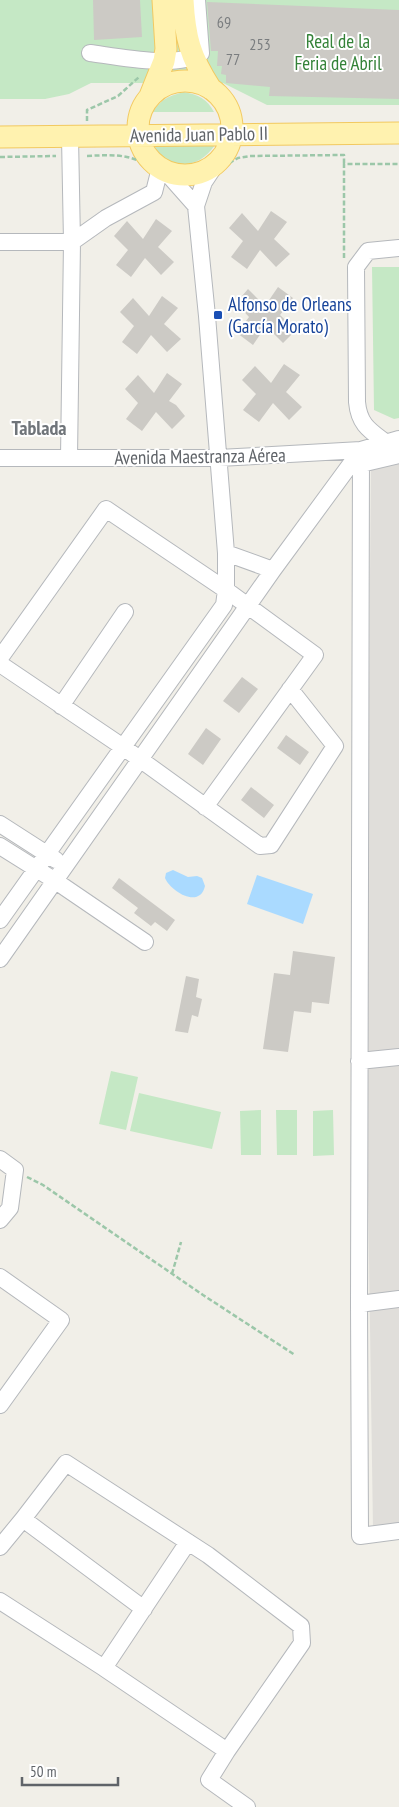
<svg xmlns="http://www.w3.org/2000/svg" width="399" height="1807" font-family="'PT Sans Narrow',sans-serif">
  <rect width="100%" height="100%" fill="#f1efe8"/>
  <path fill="#e0deda" d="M399 454V1527L373 1529 366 1055 371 460Z"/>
  <path fill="#c5e8c5" d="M0 0H399V105H267L223 83H91L69 94 45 99H0Z
    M184 92C199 95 207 99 214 112H153C161 99 169 96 184 92Z
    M215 145C197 171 171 170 152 146Z
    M372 267H399V418L394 419 374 410Z
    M111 1071 138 1077 126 1130 99 1124Z
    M139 1093 221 1112 212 1149 130 1131Z
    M261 1110V1155H241L240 1111Z
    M276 1110H297V1155H277Z
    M333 1110 334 1155 313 1156V1111Z"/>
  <path fill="#aadaff" d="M173 870 188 877 197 876 202 878 205 886C200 909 171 892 165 878L166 873Z
    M257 875 313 894 303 924 247 904Z"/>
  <path fill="#cccac5" d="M93 0H140L142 37 94 40Z
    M207 2 399 10V99L269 96 270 87 226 83V75L221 74 222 66H217L218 51H211Z
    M271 211 287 222 274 239 290 254 276 267 260 250 247 269 231 257 243 241 229 228 242 213 258 231Z
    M156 219 172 231 158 247 174 262 161 275 145 258 131 277 116 265 128 250 114 236 127 221 143 239Z
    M278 287 293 298 280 315 296 330 283 343 266 326 253 345 237 333 249 317 236 303 248 289 265 306Z
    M162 296 178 308 164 324 181 339 167 352 151 335 137 354 122 342 134 326 120 312 133 298 149 316Z
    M284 364 300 375 286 392 302 407 289 420 273 403 259 422 243 410 256 394 242 380 255 366 271 383Z
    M167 373 182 384 169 401 176 405 185 416 172 429 156 412 142 431 126 419 138 403 125 389 138 375 154 393Z
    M242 677 258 689 239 713 223 701Z
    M206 728 221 739 203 765 188 754Z
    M286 735 309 752 300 765 277 748Z
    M251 787 274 805 264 818 241 800Z
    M119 878 175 920 167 931 155 922 151 926 134 913 138 908 112 888Z
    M293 951 335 957 329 1004 312 1002 311 1013 294 1011 288 1052 263 1049 274 973 290 975Z
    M186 976 199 979 196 997 202 999 198 1017 192 1015 188 1033 175 1031Z"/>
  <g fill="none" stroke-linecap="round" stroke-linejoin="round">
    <g stroke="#b5b8bc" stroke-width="18">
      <path id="minor" d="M90 53C119 57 177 69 201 53L197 0
        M165 171 196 206
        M0 242H72
        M72 242 106 218 154 192 160 168
        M385 442C369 430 359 424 357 402L356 267 368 251 399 248
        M0 458H219L361 450 399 439
        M69 458 72 242 70 137
        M361 464 399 455
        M226 553 273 570
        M0 658 106 509 226 590 315 655 205 807
        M0 664 123 747 260 846 271 845 335 746 290 689
        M61 706 125 612
        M0 824 56 860
        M0 846 54 880 145 942
        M0 920 224 605 226 590V553L207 316 196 206 204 182 216 164
        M0 959 273 570 361 450
        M359 1061 399 1057
        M0 1159 15 1170 10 1208 0 1220
        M0 1277 61 1320 0 1405
        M399 1299 359 1304 360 1536 399 1531
        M359 1304 361 450
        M23 1519 66 1463 208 1555 301 1626 302 1643 227 1751 104 1668
        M0 1547 23 1519 144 1609
        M0 1601 104 1668 188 1542
        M227 1751 209 1780 247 1807"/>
    </g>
    <g stroke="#f2c960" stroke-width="23">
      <path id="major" d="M183 0C185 37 190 57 211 89
        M138 128a47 47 0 1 1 94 0a47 47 0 1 1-94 0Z
        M150 96 164 61 166 49 163 0
        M0 137 399 133"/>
    </g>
    <path stroke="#9cc7a9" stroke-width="2.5" stroke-dasharray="5 2.5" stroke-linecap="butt" d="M87 121V110L118 96 139 77
      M87 156C108 155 128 153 146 165
      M0 157 56 156
      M229 163 238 158 250 156 344 155V164
      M344 258V164H399
      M27 1177 43 1185 203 1295 295 1355
      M172 1274 181 1242"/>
    <use href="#minor" stroke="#fff" stroke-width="16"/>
    <use href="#major" stroke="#fff2af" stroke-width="21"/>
  </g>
  <rect fill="#1a4fb4" stroke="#fff" stroke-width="2" x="213" y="310" width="10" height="10" rx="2.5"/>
  <g text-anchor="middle" stroke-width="4" stroke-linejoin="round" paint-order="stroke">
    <g font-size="16" fill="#7a7d7f">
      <text x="224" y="28">69</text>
      <text x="260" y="50">253</text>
      <text x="233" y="65">77</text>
    </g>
    <g font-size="19" fill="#348238" stroke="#fff">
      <text x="338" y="48">Real de la<tspan x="338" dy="22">Feria de Abril</tspan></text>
    </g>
    <g font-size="19" fill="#5f6368" stroke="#fff">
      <text transform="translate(199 134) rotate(-1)" y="7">Avenida Juan Pablo II</text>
      <text transform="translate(200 456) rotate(-1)" y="7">Avenida Maestranza Aérea</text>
    </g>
    <g font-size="19" fill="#164399" stroke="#fff" text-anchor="start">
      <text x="228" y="311">Alfonso de Orleans<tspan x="228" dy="22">(García Morato)</tspan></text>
    </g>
    <g font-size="20" font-weight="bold" fill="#70757a" stroke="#fff">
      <text x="39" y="435">Tablada</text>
    </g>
  </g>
  <path d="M22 1777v8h96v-8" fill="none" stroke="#5f6368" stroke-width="2.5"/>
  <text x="30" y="1777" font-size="15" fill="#5f6368" stroke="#ffffff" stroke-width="4" paint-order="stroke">50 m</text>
</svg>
